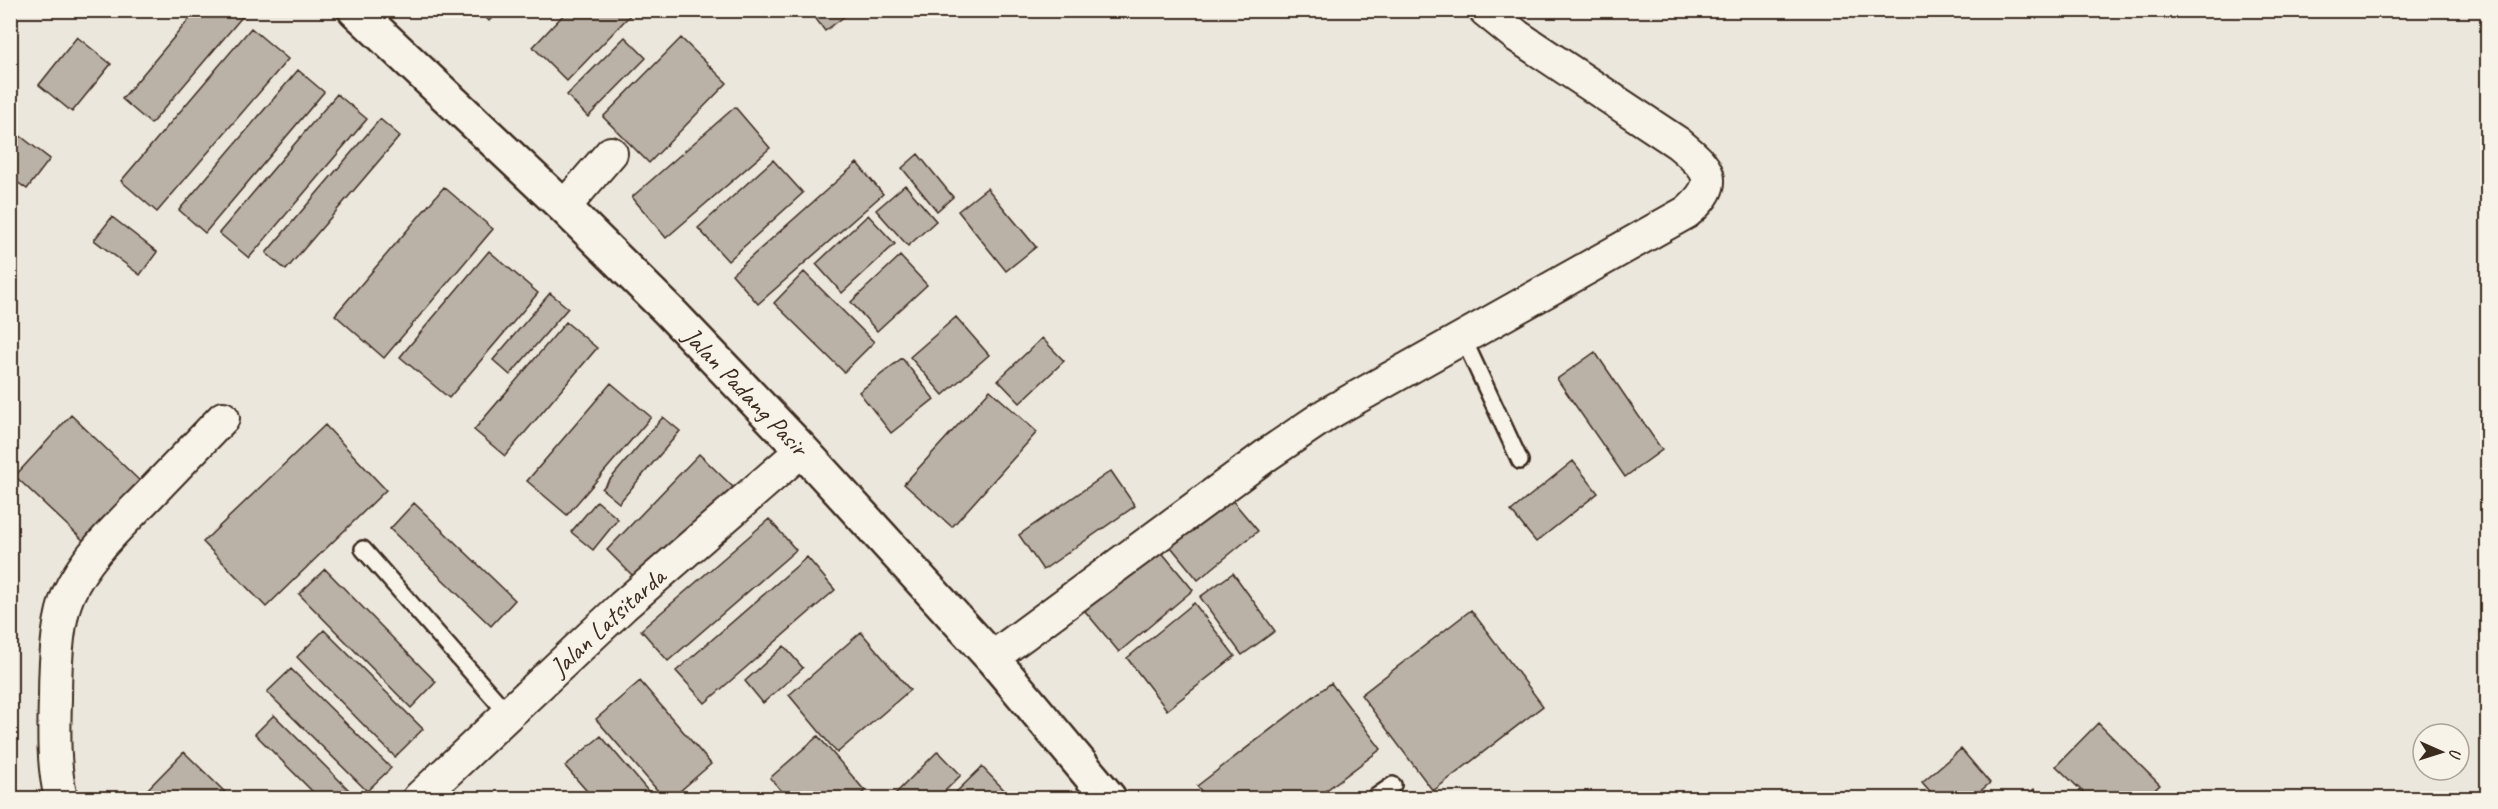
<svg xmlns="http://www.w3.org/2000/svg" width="2498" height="809" font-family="Caveat,sans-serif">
  <rect width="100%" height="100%" fill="#ece7dc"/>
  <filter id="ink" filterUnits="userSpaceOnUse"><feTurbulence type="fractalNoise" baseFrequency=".0167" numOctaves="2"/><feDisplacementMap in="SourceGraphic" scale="12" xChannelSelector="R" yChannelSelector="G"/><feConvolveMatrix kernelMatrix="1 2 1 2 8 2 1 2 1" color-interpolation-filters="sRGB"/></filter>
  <g filter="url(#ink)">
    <path fill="#bab2a7" stroke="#3b2a1e" stroke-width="1.5" d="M197 10H248L151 124 122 99Z
      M479 10H500L489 21Z
      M568 10H635L567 81 533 47Z
      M828 10H853L825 31 816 19Z
      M251 28 288 59 157 212 121 181Z
      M77 37 111 64 72 112 39 85Z
      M625 37 646 58 588 117 567 95Z
      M681 38 727 83 649 163 603 117Z
      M298 70 324 92 205 233 179 210Z
      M337 94 367 119 249 258 219 233Z
      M735 107 770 148 666 238 632 197Z
      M380 119 400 136 286 270 266 253Z
      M10 128 50 159 27 189 10 177Z
      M918 154 953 197 937 211 902 168Z
      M773 160 803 193 728 261 698 228Z
      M857 163 883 194 758 304 732 274Z
      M905 185 936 221 908 246 876 210Z
      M444 187 493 229 384 358 335 315Z
      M987 188 1036 247 1006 271 958 211Z
      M868 215 895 244 842 293 816 264Z
      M112 217 157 252 140 275 94 240Z
      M489 251 538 293 449 398 400 357Z
      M900 256 927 285 877 331 851 302Z
      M804 272 874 342 844 372 774 303Z
      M550 293 568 308 510 375 493 360Z
      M956 317 989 355 943 395 910 357Z
      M566 322 597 348 505 456 474 430Z
      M1042 338 1064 361 1020 403 998 380Z
      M1595 352 1662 450 1625 477 1557 379Z
      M902 358 934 399 891 433 859 392Z
      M611 383 651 417 567 515 527 481Z
      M990 390 1037 432 952 527 904 484Z
      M71 415 144 485 88 545 15 476Z
      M663 417 680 431 619 503 602 489Z
      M325 425 386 490 266 607 203 542Z
      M699 454 733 487 640 583 607 550Z
      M1573 461 1598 493 1536 542 1511 511Z
      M1111 471 1135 506 1043 570 1019 535Z
      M1227 494 1258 531 1198 580 1167 542Z
      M597 501 618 519 593 550 571 532Z
      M414 503 515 600 491 626 390 529Z
      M769 519 796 550 668 661 641 630Z
      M1154 543 1193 590 1119 652 1080 605Z
      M807 557 835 590 705 703 676 671Z
      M325 569 436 682 411 708 299 594Z
      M1233 573 1275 631 1242 655 1200 597Z
      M1194 603 1235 656 1167 710 1127 658Z
      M1471 610 1543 706 1433 791 1361 695Z
      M324 630 423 729 395 757 297 657Z
      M861 632 910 690 837 753 789 695Z
      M784 646 803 668 763 703 745 681Z
      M291 669 391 768 367 791 267 692Z
      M640 681 711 764 672 798H664L596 719Z
      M1331 683 1381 749 1316 798H1207L1197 786Z
      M274 715 352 793 347 798H319L255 734Z
      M2098 723 2160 785 2146 798H2089L2056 766Z
      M601 736 654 798H593L565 766Z
      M818 736 865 791 856 798H788L770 778Z
      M1961 749 1990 783 1972 798H1936L1922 782Z
      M938 751 961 775 938 798H891Z
      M184 752 231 798H139Z
      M982 767 1012 798H950Z
      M2034 789 2042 798H2023Z"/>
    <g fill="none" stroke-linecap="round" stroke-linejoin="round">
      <g stroke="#3b2a1e" stroke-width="20">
        <path id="lane" d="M1463 338 1520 461
          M363 549 508 714
          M1374 798 1393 785"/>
      </g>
      <g stroke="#3b2a1e" stroke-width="36">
        <g id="street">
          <path d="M564 207 611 153"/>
          <path d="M992 658 1268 454 1327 414 1687 212C1723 181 1708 168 1678 143L1517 36 1485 10"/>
          <path d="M61 798C53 766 54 732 55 699 55 669 56 623 68 595 85 557 119 526 148 496 173 470 198 444 223 418"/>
          <path id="s1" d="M419 798 623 606 802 450"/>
        </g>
      </g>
      <g stroke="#3b2a1e" stroke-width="38">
        <g id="highway">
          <path id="s2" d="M355 10 564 207 670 312 802 450 992 658 1109 798"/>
        </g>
      </g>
      <use href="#lane" stroke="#f7f3e8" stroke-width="15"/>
      <use href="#street" stroke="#f7f3e8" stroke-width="32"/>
      <use href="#highway" stroke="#f7f3e8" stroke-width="33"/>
    </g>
  </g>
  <g text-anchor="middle" stroke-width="4.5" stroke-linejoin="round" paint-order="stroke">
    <g font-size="26" fill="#3b2a1e" stroke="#f7f3e8">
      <text dy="9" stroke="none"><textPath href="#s2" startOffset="546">Jalan Padang Pasir</textPath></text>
      <text dy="9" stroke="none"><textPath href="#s1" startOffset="258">Jalan Latsitarda</textPath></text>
    </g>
  </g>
  <rect width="2498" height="809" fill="none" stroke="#f7f3e8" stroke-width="36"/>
  <rect x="18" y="18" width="2462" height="773" fill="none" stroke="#3b2a1e" stroke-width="2" filter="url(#ink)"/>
  <g transform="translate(2441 752) rotate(93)"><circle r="28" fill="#f7f3e8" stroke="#aca397" stroke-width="1.5"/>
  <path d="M0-4.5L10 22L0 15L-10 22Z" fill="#3b2a1e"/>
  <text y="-9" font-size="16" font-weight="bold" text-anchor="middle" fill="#3b2a1e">U</text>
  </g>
</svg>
